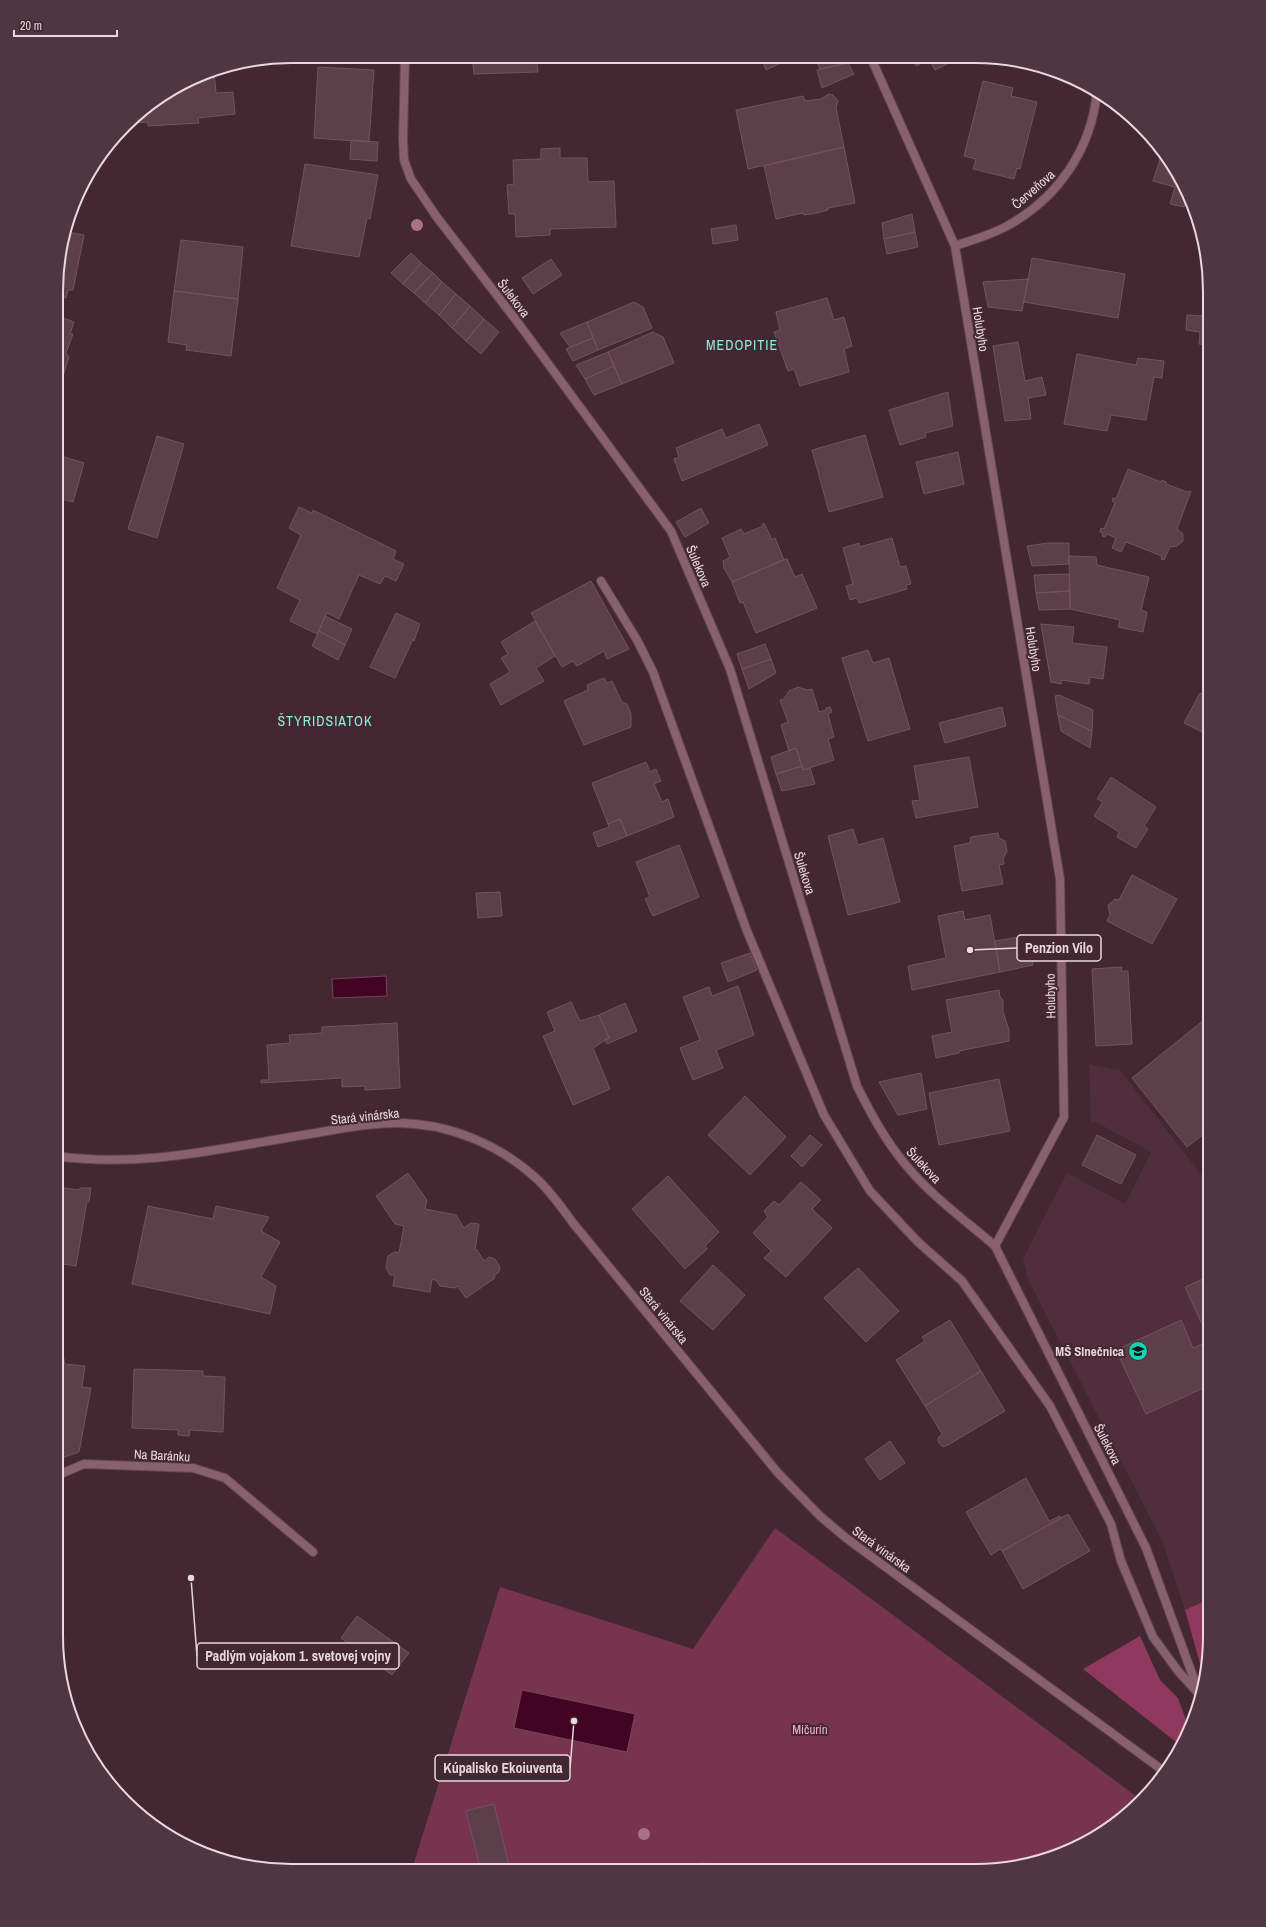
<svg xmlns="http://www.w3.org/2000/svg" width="1266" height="1927" font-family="'Archivo Narrow',sans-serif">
  <rect width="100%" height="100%" fill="#432832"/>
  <path fill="#512e3b" d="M1089 1064 1120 1070 1210 1186 1209 1599 1185 1610 1163 1543 1027 1277 1023 1259 1067 1173 1125 1204 1151 1152 1094 1121 1091 1126Z"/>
  <path fill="#77344f" d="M775 1528 881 1606 1141 1800 1118 1822 1065 1853 975 1871 412 1869 500 1587 693 1649Z"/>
  <path fill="#8e395d" d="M1209 1599V1652L1204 1678 1185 1610Z
    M1140 1636 1160 1680 1178 1698 1189 1728 1180 1745 1083 1669Z"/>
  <path fill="#430424" stroke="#75445c" d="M386 976 387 996 333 998 332 979Z
    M522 1690 635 1714 627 1752 514 1728Z"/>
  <path fill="#5d3f4a" stroke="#72535e" d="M472 57H539L540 60 537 61 538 72 474 74Z
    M761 57H793L766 70Z
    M815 57 845 58 848 63 820 69Z
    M912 58H929L930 59 916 66Z
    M929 58H959L935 70Z
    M848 63 854 74 822 88 817 70Z
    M318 67 374 70 369 142 314 138Z
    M214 71 216 93 233 92 235 114 198 118 199 123 148 126V122L133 123V118L136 114 201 74Z
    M983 81 1013 88 1011 96 1037 102 1020 169 1017 168 1014 179 973 169 976 159 964 156Z
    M829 94 833 95 838 101 836 108 844 147 748 169 736 110 803 96 805 101 821 99Z
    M351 140 378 142 377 161 350 159Z
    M844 147 855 203 828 208V210L817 213 804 215 803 213 776 219 764 166Z
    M560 148V158H587L588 182 614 181 616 227 550 229V235L516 237 515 214H509L507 185 514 184 513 160 541 159V149Z
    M1163 150 1187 193 1184 207 1170 204 1175 187 1153 181Z
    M305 164 378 175 370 219 367 218 359 257 291 246Z
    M912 214 915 232 884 239 882 223Z
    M736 225 738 240 713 244 711 229Z
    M67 232 84 235 73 290H68L66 298 58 296V261Z
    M915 232 918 247 887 254 884 239Z
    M181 240 243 247 238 299 174 291Z
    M411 253 421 263 403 284 391 273Z
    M1032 258 1125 274 1118 318 1024 302Z
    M551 259 562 275 533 294 522 278Z
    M421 263 433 273 414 293 403 284Z
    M433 273 442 282 425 303 414 293Z
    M1028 279 1022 311 988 307 983 282Z
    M442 282 456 294 439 315 425 303Z
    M174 291 238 299 231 356 186 350 187 345 168 342Z
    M456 294 470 306 452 328 439 315Z
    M827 298 834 320 844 317 852 346 844 349 849 372 800 386 794 369 788 371 774 332 780 330 776 312Z
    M634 302 643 307 652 328 598 350 587 322Z
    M470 306 484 319 466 341 452 328Z
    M1203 311 1210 312V345L1199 344 1200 332 1186 330 1187 315 1203 316Z
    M58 316 74 322 70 334H73L66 353 69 357 58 392Z
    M484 319 499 332 481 354 466 341Z
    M587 322 593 338 570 347 560 333Z
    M653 332 663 337 674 363 622 384 608 352Z
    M593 338 598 350 573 361 566 349Z
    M1018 342 1025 381 1042 377 1046 395 1028 398 1031 419 1005 421 993 346Z
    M608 352 614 366 585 379 576 365Z
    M1077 354 1136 365 1138 358 1164 361 1162 378 1154 377 1146 420 1111 415 1107 431 1064 424Z
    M614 366 622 384 594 395 585 379Z
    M948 392 953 426 925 433 926 437 900 445 889 410Z
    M759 424 768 445 682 481 674 459 679 457 676 448 722 429 726 438Z
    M865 435 883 497 829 512 812 450Z
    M157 436 184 444 157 538 128 529Z
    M958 452 964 484 924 494 916 462Z
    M58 455 84 463 73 502 58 498Z
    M1128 469 1161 482 1162 480 1166 482V484L1187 492 1191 491 1177 529 1183 534V541L1177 546 1170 547 1164 560 1161 559 1162 556 1126 542 1121 552 1112 548 1116 538 1107 534 1105 537 1102 536 1103 533 1100 532 1101 528 1104 529 1115 503 1112 501 1113 498 1116 499Z
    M299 507 312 513 313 510 376 541 396 551 393 559 404 564 396 581 385 576 380 584 359 575 339 619 327 613 317 634 290 621 300 600 277 588 301 535 289 528Z
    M701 508 709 523 685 537 676 522Z
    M764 523 772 540 775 538 784 560 732 582 724 568 723 561 730 557 722 538 741 529 744 534 763 526 762 524Z
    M892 538 900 567 906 566 911 584 906 585 907 589 867 601 859 603 857 598 850 600 846 586 853 584 843 548 859 543V547Z
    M1048 543H1069V564L1032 566 1027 546Z
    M1069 556 1096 557 1097 565 1149 577 1141 610 1147 612 1143 632 1118 627 1120 620 1070 609Z
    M785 559H787L795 577 802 574 817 608 756 633 743 602 740 603 732 582Z
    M1069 574 1070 591 1036 593 1034 575Z
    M591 581 629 649 607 659 604 651 577 666 573 661 562 667 531 613Z
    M1070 591V609L1039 610 1036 593Z
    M396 613 420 624 414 641 413 639 395 678 370 667Z
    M325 616 352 629 345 645 319 631Z
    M535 621 555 656 536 668 544 681 501 705 490 684 510 672 501 658 508 654 501 642Z
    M1041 624 1074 627 1072 643 1107 647 1103 679 1090 677 1089 684 1061 680V684L1051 682Z
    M319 631 345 645 338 660 312 646Z
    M765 644 771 659 742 669 737 654Z
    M868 650 873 663 889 658 910 729 868 741 842 658Z
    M771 659 776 673 749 689 742 669Z
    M604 678 607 683 612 681 622 702 627 704 631 714V727L584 745 564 701 588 690 587 685Z
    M798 687 807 690 812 689 819 712 826 710V708L830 707 832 712 828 714 834 737 828 739 834 760 803 770 796 748 789 751 781 725 788 722 780 700 784 699 789 691Z
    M1200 693 1210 698V736L1184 723Z
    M1059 695 1093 710 1092 731 1058 715 1055 696Z
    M1002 707 1006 726 945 743 939 723Z
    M1058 715 1092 731 1090 748 1061 731Z
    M796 748 802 766 776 774 771 757Z
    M969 757 978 807 916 818 912 801 920 800 914 766Z
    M646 762 650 772 656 769 661 781 654 784 662 802 668 799 674 817 627 836 620 819 608 824 592 783Z
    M802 766 803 770 810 768 815 784 782 791 776 774Z
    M1111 777 1156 807 1144 826 1148 829 1136 848 1117 837 1119 832 1094 816 1103 802 1097 799Z
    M620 819 627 836 598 847 593 833 609 827 608 824Z
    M853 829 858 845 883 838 900 902 848 915 828 836Z
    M998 833 999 838 1005 841 1007 851 1003 859 1004 864 999 865 1003 884 962 891 954 846 970 843 971 837Z
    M679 845 699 897 653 916 645 899 650 897 636 862Z
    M1132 875 1177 899 1152 944 1107 921 1110 915 1108 905 1115 899 1119 900Z
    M500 892 502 916 478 918 476 893Z
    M963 911 965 920 990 915 1000 972 912 990 908 966 946 958 938 916Z
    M1032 935 1033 965 1000 972 995 941Z
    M750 953 757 970 728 982 721 963Z
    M1122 967 1121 971H1128L1132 1044 1096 1046 1092 969Z
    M1210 968V984L1202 974Z
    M738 986 754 1035 716 1050 723 1068 693 1080 680 1048 700 1040 683 997 709 987 712 996Z
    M999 990 1000 997 1003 1000V1012L1009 1030V1041L959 1051V1053L936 1058 932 1036 952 1032 946 1000Z
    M571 1002 580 1021 599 1015 609 1038 593 1048 610 1089 573 1105 543 1036 555 1031 547 1012Z
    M625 1003 637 1031 607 1044 605 1039 609 1038 599 1015Z
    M1210 1015V1129L1187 1147 1132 1078Z
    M397 1023 400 1088 367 1090H365V1086L342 1087V1078L261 1083V1080H269L267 1045 290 1043 289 1035 322 1033V1027Z
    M921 1073 927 1109 898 1115 879 1082Z
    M999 1079 1010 1131 939 1145 929 1093Z
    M745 1096 786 1137 750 1175 708 1135Z
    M810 1135 822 1145 802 1167 791 1156Z
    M1097 1135 1136 1155 1121 1184 1082 1165Z
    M408 1173 427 1200 425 1209 456 1215 464 1228 471 1223 479 1224 475 1250H477L484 1261 489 1257 495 1259 500 1267 499 1272 494 1276 495 1278 466 1298 457 1286 455 1288 440 1286 437 1281 432 1279 430 1292 393 1286 395 1275H390L386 1268 388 1256 395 1252 399 1253 404 1226 395 1224 376 1196Z
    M668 1176 719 1232 705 1246 707 1249 685 1269 632 1209Z
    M801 1182 821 1200 812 1209 832 1228 786 1277 764 1258 771 1251 753 1233 768 1217 764 1211 774 1201 779 1205Z
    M57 1187 79 1190 80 1188H91L89 1202 87 1201 76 1266 57 1263Z
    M148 1206 213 1219 216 1206 269 1217 261 1231 280 1242 261 1277 276 1286 270 1314 132 1284Z
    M713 1265 745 1295 713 1330 680 1301Z
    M858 1268 899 1311 866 1342 824 1298Z
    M1210 1276V1341L1185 1287Z
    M950 1320 981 1371 925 1406 896 1360 925 1341 922 1337Z
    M1181 1320 1193 1348 1210 1341V1385L1146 1414 1116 1350Z
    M56 1326 65 1364 85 1366 82 1387 91 1388 79 1452 56 1460Z
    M134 1369 203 1371V1376L225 1377 223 1432 190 1430 189 1436 178 1435V1430L132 1428Z
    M981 1371 1005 1411 948 1445 943 1447 939 1443 938 1438 942 1434 925 1406Z
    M890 1441 905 1463 880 1480 865 1459Z
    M1026 1478 1049 1521 1060 1516 1061 1518 1002 1551 1000 1549 991 1555 966 1512Z
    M1068 1514 1090 1551 1023 1589 1002 1551Z
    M357 1616 409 1653 392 1675 341 1638Z
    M494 1804 510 1870H481L466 1811Z
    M704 1862 707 1870H682Z"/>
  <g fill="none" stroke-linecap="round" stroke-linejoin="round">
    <g stroke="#5e444d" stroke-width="10">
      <path id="lane" d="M601 581 637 640 653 672 747 931 824 1115 870 1191 918 1242 962 1281 1050 1406 1111 1524 1121 1561 1153 1637 1178 1671 1200 1695
        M995 1246 1146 1548 1198 1690"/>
    </g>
    <g stroke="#5e444d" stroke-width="10">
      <path id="street" d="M405 56 403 139 404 160 411 179 436 216 516 320 671 531 730 669 857 1086C871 1114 885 1140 905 1164 930 1195 965 1220 995 1246L1064 1117 1060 879 955 246 871 58
        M955 246C972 240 991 235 1007 226 1058 198 1091 150 1097 92
        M57 1156C138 1168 218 1149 297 1136 330 1131 363 1123 396 1123 448 1123 499 1144 537 1179 551 1192 562 1208 573 1223L778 1473 820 1516 846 1538 1165 1772
        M56 1476 84 1464 193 1468 225 1478 313 1552"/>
    </g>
    <use href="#lane" stroke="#88606e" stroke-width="8"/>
    <use href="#street" stroke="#88606e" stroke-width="8"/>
  </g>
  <g fill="#a77284">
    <circle cx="417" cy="225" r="6"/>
    <circle cx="644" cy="1834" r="6"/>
  </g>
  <defs>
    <g id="school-disc" transform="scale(1)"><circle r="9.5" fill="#0dd5b5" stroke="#432832"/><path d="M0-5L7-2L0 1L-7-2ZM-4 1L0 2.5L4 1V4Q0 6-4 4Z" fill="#111"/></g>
  </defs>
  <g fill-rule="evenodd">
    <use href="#school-disc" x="1138" y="1351"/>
  </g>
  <g text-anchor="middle" stroke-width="4" stroke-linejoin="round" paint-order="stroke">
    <g font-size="13" fill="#ead8dd" stroke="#432832">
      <text transform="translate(1033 189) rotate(-41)" y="5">Červeňova</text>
      <text transform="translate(514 298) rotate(53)" y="5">Šulekova</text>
      <text transform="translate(981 329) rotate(81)" y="5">Holubyho</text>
      <text transform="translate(699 566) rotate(67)" y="5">Šulekova</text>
      <text transform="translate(1034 649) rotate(81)" y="5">Holubyho</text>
      <text transform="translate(805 873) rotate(73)" y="5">Šulekova</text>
      <text transform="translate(1050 996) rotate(-91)" y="5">Holubyho</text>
      <text transform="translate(365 1116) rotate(-6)" y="5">Stará vinárska</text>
      <text transform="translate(924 1165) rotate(47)" y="5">Šulekova</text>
      <text transform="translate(664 1315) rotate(51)" y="5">Stará vinárska</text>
      <text transform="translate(1108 1444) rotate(63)" y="5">Šulekova</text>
      <text transform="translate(162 1455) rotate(3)" y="5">Na Baránku</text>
      <text transform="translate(882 1549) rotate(36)" y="5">Stará vinárska</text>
    </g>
    <g font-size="13" font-weight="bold" fill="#ead8dd" stroke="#432832" text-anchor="end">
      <text x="1124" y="1356">MŠ Slnečnica</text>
    </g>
    <g font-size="13" fill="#f8afc8" stroke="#432832">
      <text x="810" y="1734">Mičurín</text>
    </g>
    <g font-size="14" letter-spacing="1" fill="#8aedd5" stroke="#432832">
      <text x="742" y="350">MEDOPITIE</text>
      <text x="325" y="726">ŠTYRIDSIATOK</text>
    </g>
  </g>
  <path d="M0 0H1266V1927H0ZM291 63H975A228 228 0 0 1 1203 291V1636A228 228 0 0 1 975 1864H291A228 228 0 0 1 63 1636V291A228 228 0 0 1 291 63Z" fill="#503640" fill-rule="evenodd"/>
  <path fill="none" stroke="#ead8dd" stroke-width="2" d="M291 63H975A228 228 0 0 1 1203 291V1636A228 228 0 0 1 975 1864H291A228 228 0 0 1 63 1636V291A228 228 0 0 1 291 63Z"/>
  <path fill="none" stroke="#ead8dd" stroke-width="1.5" d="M970 950L1017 948M191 1578L197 1656M574 1721L570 1768"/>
  <g fill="#ead8dd" stroke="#432832" stroke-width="1.5">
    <circle cx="970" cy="950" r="4"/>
    <circle cx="191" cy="1578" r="4"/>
    <circle cx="574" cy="1721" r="4"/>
  </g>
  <g fill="#432832" stroke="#ead8dd" stroke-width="1.5">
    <rect x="1017" y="935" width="84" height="26" rx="4"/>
    <rect x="197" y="1643" width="202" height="26" rx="4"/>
    <rect x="435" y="1755" width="135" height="26" rx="4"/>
  </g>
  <g font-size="14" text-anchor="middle" font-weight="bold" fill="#ead8dd">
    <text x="1059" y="953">Penzion Vilo</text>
    <text x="298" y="1661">Padlým vojakom 1. svetovej vojny</text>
    <text x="503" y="1773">Kúpalisko Ekoiuventa</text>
  </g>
  <path d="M14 30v6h103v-6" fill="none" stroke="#ead8dd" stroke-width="2"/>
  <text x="20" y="30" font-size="12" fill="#ead8dd" stroke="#432832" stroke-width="3" paint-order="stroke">20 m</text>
</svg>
